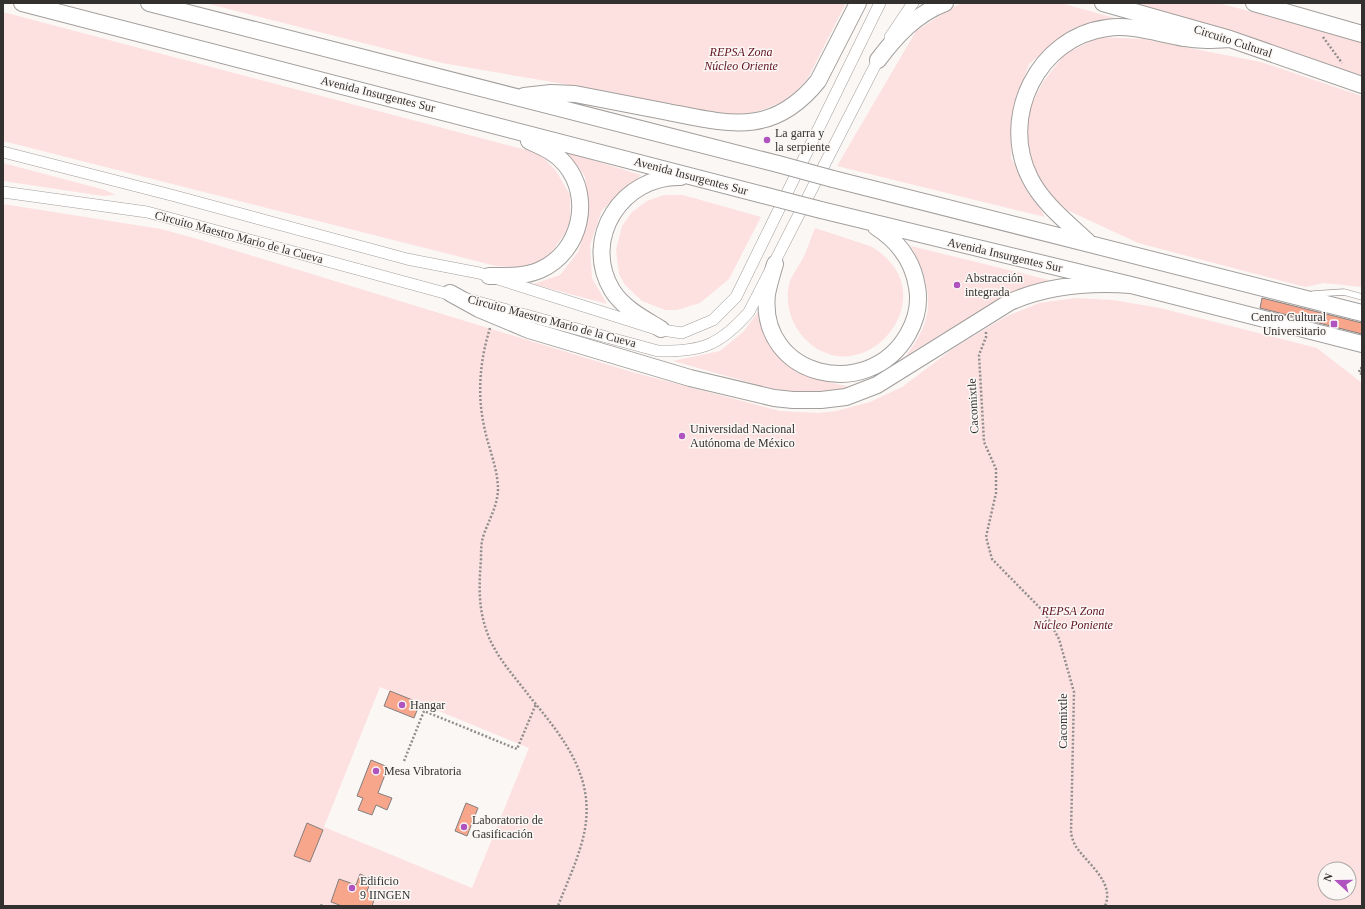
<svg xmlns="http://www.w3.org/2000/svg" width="1365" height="909" font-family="'Times New Roman',serif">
  <rect width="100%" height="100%" fill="#fbf7f5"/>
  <path fill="#fde1e0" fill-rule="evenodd" d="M205 3H846L808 78 796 91 784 101 757 112 726 115 558 83 442 63Z
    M963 3H1061L1129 22 1073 28 1029 64 1013 107 1011 158 1045 217 837 166 916 31 955 6Z
    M1123 3H1218L1362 40V75Z
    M3 12 530 151 543 157 556 171 570 195V226L551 253 529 268 496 266 3 141Z
    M1099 37 1143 39 1261 62 1362 96V287L1324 283 1305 287 1138 243 1067 210 1044 188 1028 160 1026 115 1043 82 1065 54Z
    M566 152 641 175 602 210 590 245 592 278 607 304 533 284 560 275 578 252 588 219 585 176Z
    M3 163 105 190 116 195 103 196 3 181Z
    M664 195H683L761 217 729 279 700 303 677 310H665L642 301 625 285 619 274 616 250 622 226 632 212 647 201Z
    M3 204 161 229 194 238 632 372 780 411 818 413 836 411 870 402 902 387 954 348 1005 317 1039 303 1076 298 1113 300 1160 308 1317 348 1362 383V906H3ZM380 687 529 748 472 888 324 827ZM1325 869H1349V893H1325Z
    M815 228 870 246C952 292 864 398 805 339 792 326 786 307 788 289 790 276 798 268 804 256 808 248 811 237 815 228Z
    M911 246 1049 280 1014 292 943 333 906 356C914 344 923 332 926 318 933 295 922 266 911 246Z
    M759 311 769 342 796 372 828 382 855 388 813 393 777 390 673 361 720 351 743 332Z"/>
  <path fill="#f7a58b" stroke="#837f7e" d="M1262 298 1362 323V334L1260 308Z
    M390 691 420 703 414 718 384 706Z
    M371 760 388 767 378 793 392 798 387 810 376 805 372 815 358 810 363 798 357 796Z
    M466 803 478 808 467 836 455 831Z
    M307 823 323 830 310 862 294 856Z
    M360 874 372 879 367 891 376 894 372 906H342L331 902 339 879 356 885Z"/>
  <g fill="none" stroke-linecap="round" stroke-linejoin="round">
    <g stroke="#a29f9d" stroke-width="7">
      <path id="lane" d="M1313 294 1344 292 1362 297"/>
    </g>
    <g stroke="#a29f9d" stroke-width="12">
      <path id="street" d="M890 37 913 3
        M3 152 175 196 407 259 479 273 656 329 682 333 713 320 736 297 880 3
        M3 192 147 212 658 351C702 352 720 345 749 312L881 54"/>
    </g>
    <g stroke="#a29f9d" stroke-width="18">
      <path id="secondary" d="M22 3 763 195
        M149 3 778 164
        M1103 3 1230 39 1362 85
        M1254 3 1362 34
        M878 60C896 36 916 14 945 3
        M524 96 551 93 575 94C606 100 637 106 668 112 729 124 773 137 818 81L858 3
        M833 179 1362 313
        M821 210 1131 285 1362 344
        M1089 243C1068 223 1043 204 1030 178 999 117 1038 37 1107 28 1132 24 1159 34 1184 38 1199 41 1214 40 1230 39
        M775 264C772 274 769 284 767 294 758 378 869 403 908 334 916 320 920 303 917 287 913 261 898 241 876 227
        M489 276C506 276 524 277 540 270 581 252 593 197 565 164 555 152 542 147 529 141
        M450 293 479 309 529 330 690 378 774 398 793 400H821L846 397 877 385 1010 302C1049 285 1089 282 1131 285
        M661 329C643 318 623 308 612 290 581 238 623 175 681 177"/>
    </g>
    <path stroke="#908e8c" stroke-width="2.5" stroke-dasharray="2 2" stroke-linecap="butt" d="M1323 37 1342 63
      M490 328C480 360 477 393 484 426 488 447 498 468 498 490 497 508 488 521 483 537 481 544 481 551 481 559 479 584 478 608 487 632 495 656 515 677 530 697 566 741 599 781 582 842 576 864 566 885 558 906
      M986 332V337L979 355 984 442 996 469V493L986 537 992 559 1045 613 1059 639 1074 692 1071 833C1072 838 1074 844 1077 848 1088 864 1115 883 1105 906
      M1362 368H1360L1359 373 1362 374
      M404 761 424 711 517 749 536 704
      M321 906 322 904"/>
    <use href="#lane" stroke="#fff" stroke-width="5.5"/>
    <use href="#street" stroke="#fff" stroke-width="11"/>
    <use href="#secondary" stroke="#fff" stroke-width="16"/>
    <g stroke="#a29f9d" stroke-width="18" stroke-linecap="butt">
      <path id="secondary-bridge" d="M778 164 833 179
        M763 195 821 210"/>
    </g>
    <use href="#secondary-bridge" stroke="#fff" stroke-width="16"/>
  </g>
  <g fill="#af53bf" stroke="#fbf7f5" stroke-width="1.5">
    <circle cx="767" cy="140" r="4"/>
    <circle cx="957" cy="285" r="4"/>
    <rect x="1330" y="320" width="8" height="8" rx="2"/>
    <circle cx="682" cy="436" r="4"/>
    <circle cx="402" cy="705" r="4"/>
    <circle cx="376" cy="771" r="4"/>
    <circle cx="464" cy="827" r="4"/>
    <circle cx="352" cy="888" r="4"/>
  </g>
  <g text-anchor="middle" stroke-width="3" stroke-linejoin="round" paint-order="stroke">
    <g font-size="12" fill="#323130" stroke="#fbf7f5">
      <text transform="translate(1233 41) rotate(18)" y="4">Circuito Cultural</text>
      <text transform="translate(378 94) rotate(14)" y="4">Avenida Insurgentes Sur</text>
      <text transform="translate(691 176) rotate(15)" y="4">Avenida Insurgentes Sur</text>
      <text transform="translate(239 237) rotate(15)" y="4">Circuito Maestro Mario de la Cueva</text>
      <text transform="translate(1005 255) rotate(13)" y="4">Avenida Insurgentes Sur</text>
      <text transform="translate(552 321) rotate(15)" y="4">Circuito Maestro Mario de la Cueva</text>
      <text transform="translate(973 406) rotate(-93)" y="4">Cacomixtle</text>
      <text transform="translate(1063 721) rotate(-90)" y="4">Cacomixtle</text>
    </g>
    <g font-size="12" font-style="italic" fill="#5f131d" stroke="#fbf7f5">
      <text x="741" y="56">REPSA Zona<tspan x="741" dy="14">Núcleo Oriente</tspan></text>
      <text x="1073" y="615">REPSA Zona<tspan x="1073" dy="14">Núcleo Poniente</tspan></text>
    </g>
    <g font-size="12" fill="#323130" stroke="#fbf7f5" text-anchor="start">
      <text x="775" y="137">La garra y<tspan x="775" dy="14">la serpiente</tspan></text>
      <text x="965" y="282">Abstracción<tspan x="965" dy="14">integrada</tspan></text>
      <text x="1326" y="321" text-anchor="end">Centro Cultural<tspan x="1326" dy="14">Universitario</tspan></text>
      <text x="690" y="433">Universidad Nacional<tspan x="690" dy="14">Autónoma de México</tspan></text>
      <text x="410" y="709">Hangar</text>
      <text x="384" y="775">Mesa Vibratoria</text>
      <text x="472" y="824">Laboratorio de<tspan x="472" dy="14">Gasificación</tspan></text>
      <text x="360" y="885">Edificio<tspan x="360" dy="14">9 IINGEN</tspan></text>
    </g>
  </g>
  <rect width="1365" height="909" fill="none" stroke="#323130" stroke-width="8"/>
  <g transform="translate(1337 881) rotate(291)"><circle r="19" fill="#fbf7f5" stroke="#aba8a6"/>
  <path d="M0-3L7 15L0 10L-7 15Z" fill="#af53bf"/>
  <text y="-6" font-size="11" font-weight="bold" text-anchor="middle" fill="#323130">N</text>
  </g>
</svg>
